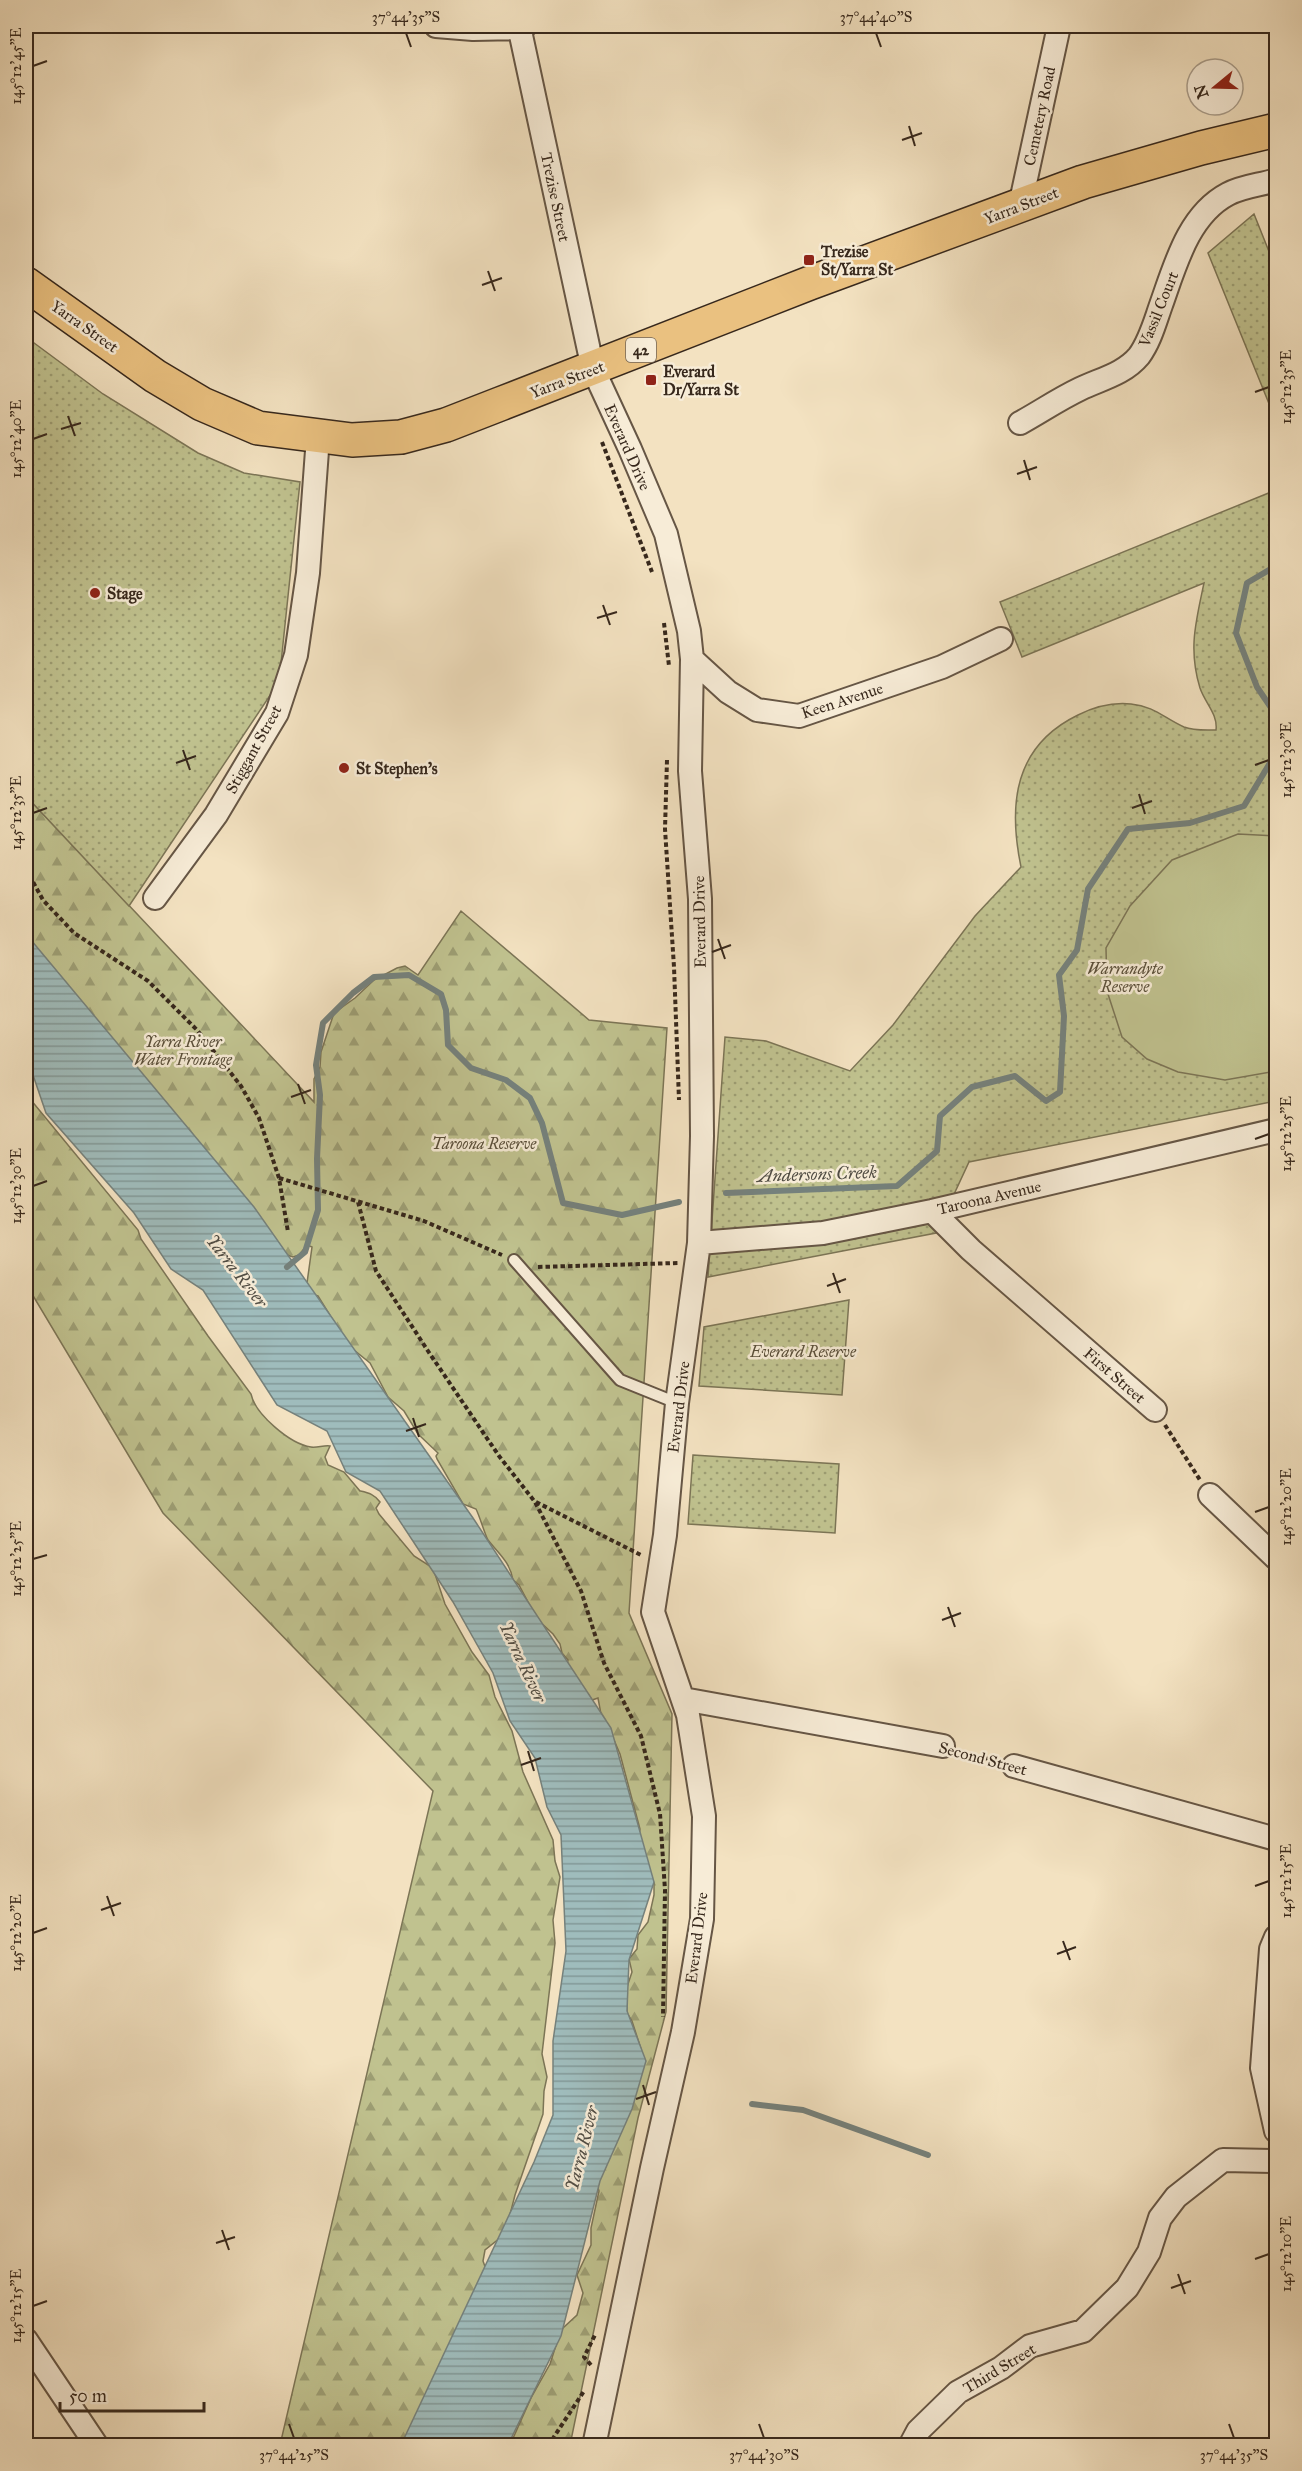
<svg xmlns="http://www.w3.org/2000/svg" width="1302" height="2471" font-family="'IM FELL Great Primer',serif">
  <defs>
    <pattern id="forest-firs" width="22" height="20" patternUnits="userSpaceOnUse" patternTransform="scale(1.5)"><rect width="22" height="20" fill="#c0c28f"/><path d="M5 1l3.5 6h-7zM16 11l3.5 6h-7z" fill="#9d9e74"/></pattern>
    <pattern id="park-dots" width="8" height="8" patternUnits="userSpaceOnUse" patternTransform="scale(1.5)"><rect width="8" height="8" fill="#c0c28f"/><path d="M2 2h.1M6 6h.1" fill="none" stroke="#9d9e74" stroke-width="1.8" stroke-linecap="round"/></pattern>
    <pattern id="water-rules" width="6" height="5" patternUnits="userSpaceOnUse" patternTransform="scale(1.5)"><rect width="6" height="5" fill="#9fbcbc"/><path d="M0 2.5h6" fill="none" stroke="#829998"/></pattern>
  </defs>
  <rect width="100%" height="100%" fill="#f3e2c1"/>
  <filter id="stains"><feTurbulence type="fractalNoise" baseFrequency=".00333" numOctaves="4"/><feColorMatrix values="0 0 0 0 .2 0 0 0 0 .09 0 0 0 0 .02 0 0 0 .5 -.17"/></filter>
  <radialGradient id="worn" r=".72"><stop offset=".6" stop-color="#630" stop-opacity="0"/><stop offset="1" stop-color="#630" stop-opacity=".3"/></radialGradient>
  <path fill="url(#forest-firs)" stroke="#7c7556" stroke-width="1.5" d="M26 796 314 1102V1079L320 1067 321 1052 334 1013 355 998 374 980 397 968 405 966 418 975 461 911 589 1020 667 1028 629 1613 672 1714 666 2012 638 2118 570 2445H510L531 2398 550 2364 559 2336 563 2328 577 2315 583 2293 577 2275 591 2245V2228L599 2191 595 2178 641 2049 632 2021 627 2013V1987L632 1972 629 1959 637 1949 638 1935 648 1922 654 1895V1883L637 1850 640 1829 620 1754 614 1740 603 1725 598 1698 592 1700 567 1665 568 1660 562 1653 560 1644 553 1634 537 1619 519 1585 513 1580C510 1562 499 1554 488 1540 485 1535 480 1517 476 1509L463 1504 437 1459 436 1456 438 1453 418 1434 404 1411 388 1397 370 1363 349 1346 318 1296 311 1294 307 1283 312 1247 307 1245 299 1255 293 1257 287 1255 26 935Z
    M26 1094 138 1230 141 1239 208 1336 251 1394C255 1414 290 1444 311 1447 317 1448 324 1445 330 1446L325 1457 328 1465 344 1472 360 1491C369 1493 374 1494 380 1502L376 1508 379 1514 414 1556 433 1568 445 1604 472 1652 489 1675 495 1697 512 1731 523 1772 553 1840 555 1861 560 1877 553 1920 555 1943 542 2054 547 2077 544 2091 543 2114 515 2195 505 2234 485 2250 483 2261 488 2275 422 2445H280L433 1791 163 1513 26 1284Z"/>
  <path fill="url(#park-dots)" stroke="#7c7556" stroke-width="1.5" d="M1254 214 1276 269V421L1208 253Z
    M26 337 103 394 198 453 244 473 300 482 279 682 129 906 26 796Z
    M1276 490V1101L969 1162 936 1233 708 1277 725 1037 766 1041 850 1071 893 1025 975 916 1021 867C1008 804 1014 746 1078 715 1094 707 1112 702 1131 704 1154 706 1164 718 1184 727 1194 731 1206 730 1216 730 1218 714 1205 703 1200 688 1188 649 1196 621 1204 583L1022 657 1000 602Z
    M849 1300 842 1395 699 1386 704 1327Z
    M693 1455 839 1464 835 1533 688 1524Z"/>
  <path fill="#c0c28f" stroke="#7c7556" stroke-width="1.5" d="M1238 834 1276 836V1071L1225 1080 1178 1072 1147 1059 1122 1037 1107 991 1106 948 1130 906 1172 860Z"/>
  <path fill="url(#water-rules)" stroke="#75817c" stroke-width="1.5" d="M26 934 254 1207 473 1518 611 1728 654 1882 629 1960 627 2011 646 2061 632 2109 600 2181 561 2336 508 2445H401L534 2162 553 2115V2041L566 1951 561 1835 547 1807 535 1758 510 1721 493 1673 453 1602 380 1491 346 1472 327 1431 277 1405 203 1290 171 1269 134 1213 46 1113 33 1075 26 1069Z"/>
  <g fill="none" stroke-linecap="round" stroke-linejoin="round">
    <path stroke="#75817c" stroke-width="6" d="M1276 566 1247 583 1236 633 1257 687 1276 715
      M726 1193 897 1186 937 1151 940 1116 972 1087 1015 1076 1046 1101 1060 1092 1064 1016 1059 975 1077 950 1088 889 1128 829 1190 823 1244 806 1276 753
      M287 1267 305 1252 318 1210 317 1159 320 1095 316 1065 323 1023 353 993 374 977 409 975 441 994 446 1010 448 1045 471 1068 506 1080 530 1098 542 1123 563 1203 622 1215 679 1202
      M752 2104 803 2110 928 2155"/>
    <g stroke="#665645" stroke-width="14">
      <path id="service" d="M514 1260 620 1380 677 1403"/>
    </g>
    <g stroke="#665645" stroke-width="26">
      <path id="minor" d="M436 26 473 29 520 28 525 26
        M519 26 593 369 630 449 666 534 689 631 692 659 690 771 700 899 702 1136 699 1243 677 1403 665 1535 653 1612 688 1715 704 1816 702 1919 683 2032 652 2168 594 2446
        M1020 206 1059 26
        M1020 423C1040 412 1059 399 1080 389 1101 379 1124 374 1139 356 1150 341 1155 322 1161 305 1175 266 1188 215 1228 194 1243 186 1261 185 1276 180
        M692 659 728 692 757 710 799 716 942 667 1001 639
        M155 898 216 815 277 713 296 655 308 573 318 437
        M932 1211 971 1250 1155 1410
        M699 1243 823 1233 932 1211 1276 1130
        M1210 1495 1276 1558
        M683 1699 943 1746
        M1014 1766 1276 1839
        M1276 1937 1271 1949 1262 2068 1276 2131
        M26 2340 97 2446
        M910 2446 918 2431 958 2392 1001 2368 1030 2346 1083 2331 1127 2288 1149 2252 1160 2218 1176 2197 1223 2160 1276 2161"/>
    </g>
    <g stroke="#37281c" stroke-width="36">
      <path id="primary" d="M26 284 155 376 202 404 258 428 352 440 401 437 446 425 500 404 810 283 1083 182 1201 148 1276 130"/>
    </g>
    <path stroke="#37281c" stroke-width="4" stroke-dasharray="4.5 3" stroke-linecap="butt" d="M602 442 652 572
      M664 623 669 666
      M667 760 665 829 674 967 679 1100
      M26 869 43 900 74 933 148 981 197 1030 241 1086 259 1118 279 1178 288 1232
      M279 1178 424 1221 502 1255
      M358 1202 376 1271 428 1351 499 1456 535 1502 581 1591 604 1663 641 1736 660 1814 665 1890 663 2017
      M538 1267 678 1263
      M1165 1425 1200 1480
      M536 1502 641 1555
      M962 1752 996 1761
      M591 2365 584 2357 595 2335
      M548 2446 584 2391"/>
    <use href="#service" stroke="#f7ecd7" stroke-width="10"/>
    <use href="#minor" stroke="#f7ecd7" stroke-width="22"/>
    <use href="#primary" stroke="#eac180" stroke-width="33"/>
  </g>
  <path fill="none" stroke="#37281c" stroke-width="2" d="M406 33 411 47M876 33 881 47M33 66 47 61M909 126 915 146M902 140 922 133M488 271 495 291M482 285 502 278M1255 392 1269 387M68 416 75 436M61 429 81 423M33 439 47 434M1024 460 1030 480M1017 474 1037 467M603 605 610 625M597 618 617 612M183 750 190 770M176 763 196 756M1255 765 1269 760M1139 794 1145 814M1132 808 1152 801M33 813 47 808M718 939 725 959M712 952 731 945M298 1084 305 1104M291 1097 311 1090M1255 1139 1269 1134M33 1186 47 1181M833 1273 840 1293M827 1286 846 1279M413 1418 419 1437M406 1431 426 1424M1255 1512 1269 1507M33 1559 47 1555M948 1607 955 1627M942 1620 961 1613M528 1751 534 1771M521 1765 541 1758M1255 1886 1269 1881M107 1896 114 1916M101 1910 121 1903M33 1933 47 1928M1063 1941 1070 1960M1057 1954 1076 1947M643 2085 649 2105M636 2099 656 2092M222 2230 229 2250M216 2243 235 2237M1255 2259 1269 2254M1178 2274 1185 2294M1171 2288 1191 2281M33 2306 47 2301M289 2424 294 2438M759 2424 764 2438M1229 2424 1234 2438"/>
  <g fill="#8f2418" stroke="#f7ecd7" stroke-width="2">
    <rect x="803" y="254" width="12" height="12" rx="3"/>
    <rect x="645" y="374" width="12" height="12" rx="3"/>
    <circle cx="95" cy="593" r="6"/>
    <circle cx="344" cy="768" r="6"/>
  </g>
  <g text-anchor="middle" stroke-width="5" stroke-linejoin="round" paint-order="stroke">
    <rect fill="#f7ecd7" stroke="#716354" stroke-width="1.5" x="626" y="338" width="30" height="24" rx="4.5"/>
    <g font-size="15" font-weight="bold" fill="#37281c">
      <text x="641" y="355">42</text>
    </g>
    <g font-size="16" fill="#37281c" stroke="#f7ecd7">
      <text transform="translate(1039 116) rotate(-78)" y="6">Cemetery Road</text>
      <text transform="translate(556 197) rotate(78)" y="6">Trezise Street</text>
      <text transform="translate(1021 205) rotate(-21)" y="6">Yarra Street</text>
      <text transform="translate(1158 309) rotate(-68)" y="6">Vassil Court</text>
      <text transform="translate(85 326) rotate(35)" y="6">Yarra Street</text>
      <text transform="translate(567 379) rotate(-21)" y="6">Yarra Street</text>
      <text transform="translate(628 447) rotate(66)" y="6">Everard Drive</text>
      <text transform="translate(842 700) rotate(-18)" y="6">Keen Avenue</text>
      <text transform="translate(253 749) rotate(-61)" y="6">Stiggant Street</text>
      <text transform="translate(699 922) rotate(-91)" y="6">Everard Drive</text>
      <text transform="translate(989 1197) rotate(-13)" y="6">Taroona Avenue</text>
      <text transform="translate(1115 1375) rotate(41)" y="6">First Street</text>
      <text transform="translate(678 1407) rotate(-83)" y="6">Everard Drive</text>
      <text transform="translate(983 1758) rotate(15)" y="6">Second Street</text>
      <text transform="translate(696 1938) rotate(-83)" y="6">Everard Drive</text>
      <text transform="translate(999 2368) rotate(-31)" y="6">Third Street</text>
    </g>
    <g font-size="16" font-weight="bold" fill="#37281c" stroke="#f7ecd7" text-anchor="start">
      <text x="821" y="257">Trezise<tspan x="821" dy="18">St/Yarra St</tspan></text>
      <text x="663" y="377">Everard<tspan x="663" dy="18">Dr/Yarra St</tspan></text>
      <text x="107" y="599">Stage</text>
      <text x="356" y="774">St Stephen's</text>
    </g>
    <g font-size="16" font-style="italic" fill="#594e39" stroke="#f7ecd7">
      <text x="1125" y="974">Warrandyte<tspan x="1125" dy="18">Reserve</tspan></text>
      <text x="183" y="1047">Yarra River<tspan x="183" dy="18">Water Frontage</tspan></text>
      <text x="484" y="1149">Taroona Reserve</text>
      <text x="803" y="1357">Everard Reserve</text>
    </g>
    <g font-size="18" font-style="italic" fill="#514d44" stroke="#f7ecd7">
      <text transform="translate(817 1174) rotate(-2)" y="6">Andersons Creek</text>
      <text transform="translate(237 1271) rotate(52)" y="6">Yarra River</text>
      <text transform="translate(523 1662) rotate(65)" y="6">Yarra River</text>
      <text transform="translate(582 2148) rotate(-76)" y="6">Yarra River</text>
    </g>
  </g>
  <rect width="1302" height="2471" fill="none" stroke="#f3e2c1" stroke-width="66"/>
  <g transform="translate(1215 87) rotate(251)"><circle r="28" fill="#f7ecd7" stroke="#aa9e8c" stroke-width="1.5"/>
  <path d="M0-4.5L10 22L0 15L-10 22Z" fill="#8f2418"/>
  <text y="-9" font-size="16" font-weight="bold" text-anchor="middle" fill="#37281c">N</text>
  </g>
  <path d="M60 2402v9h144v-9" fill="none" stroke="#37281c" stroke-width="3"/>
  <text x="69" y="2402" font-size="18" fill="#37281c" stroke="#f7ecd7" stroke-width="4.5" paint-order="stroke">50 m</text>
  <rect x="33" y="33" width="1236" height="2405" fill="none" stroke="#37281c" stroke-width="2"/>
  <g font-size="15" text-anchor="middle" fill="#37281c">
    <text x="406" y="22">37°44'35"S</text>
    <text x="876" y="22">37°44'40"S</text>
    <text transform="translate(16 66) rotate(-90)" y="5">145°12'45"E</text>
    <text transform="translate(1286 387) rotate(-90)" y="5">145°12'35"E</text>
    <text transform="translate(16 439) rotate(-90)" y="5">145°12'40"E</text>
    <text transform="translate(1286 760) rotate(-90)" y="5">145°12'30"E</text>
    <text transform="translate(16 813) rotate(-90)" y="5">145°12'35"E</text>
    <text transform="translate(1286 1134) rotate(-90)" y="5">145°12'25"E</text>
    <text transform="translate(16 1186) rotate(-90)" y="5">145°12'30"E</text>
    <text transform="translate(1286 1507) rotate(-90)" y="5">145°12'20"E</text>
    <text transform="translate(16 1559) rotate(-90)" y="5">145°12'25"E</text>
    <text transform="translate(1286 1881) rotate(-90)" y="5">145°12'15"E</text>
    <text transform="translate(16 1933) rotate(-90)" y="5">145°12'20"E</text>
    <text transform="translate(1286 2254) rotate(-90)" y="5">145°12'10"E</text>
    <text transform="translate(16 2306) rotate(-90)" y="5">145°12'15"E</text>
    <text x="294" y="2460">37°44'25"S</text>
    <text x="764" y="2460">37°44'30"S</text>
    <text x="1234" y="2460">37°44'35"S</text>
  </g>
  <rect width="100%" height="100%" filter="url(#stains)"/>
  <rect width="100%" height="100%" fill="url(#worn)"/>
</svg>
